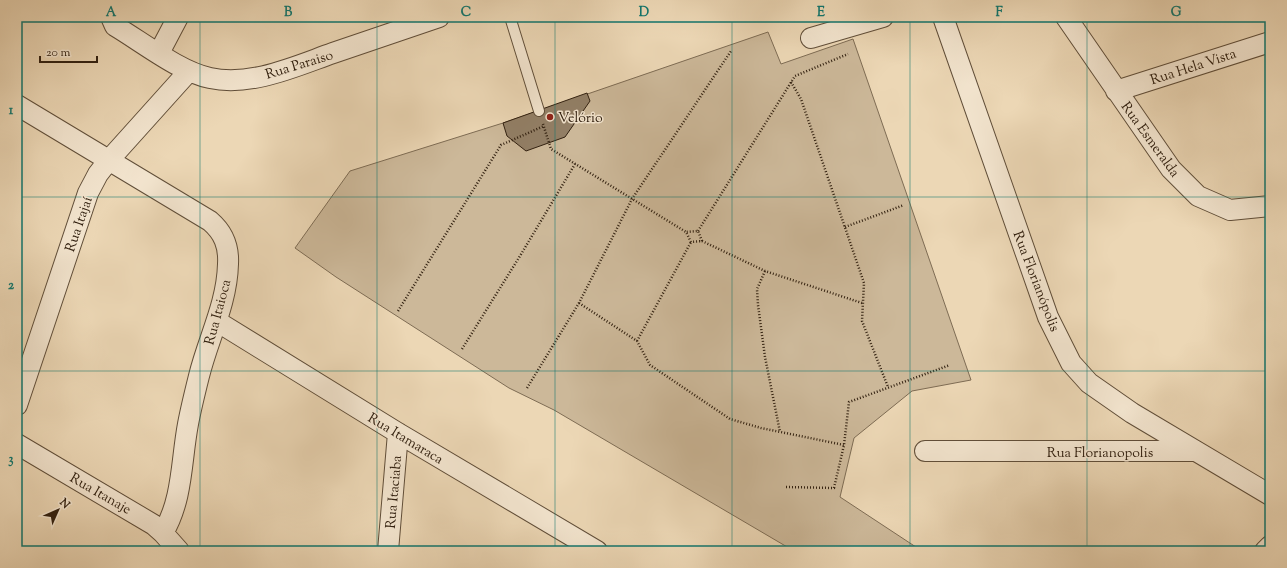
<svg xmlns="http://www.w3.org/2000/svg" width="1287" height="568" font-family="'Sorts Mill Goudy',serif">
  <rect width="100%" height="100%" fill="#ecd7b5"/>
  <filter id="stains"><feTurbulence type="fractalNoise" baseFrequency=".005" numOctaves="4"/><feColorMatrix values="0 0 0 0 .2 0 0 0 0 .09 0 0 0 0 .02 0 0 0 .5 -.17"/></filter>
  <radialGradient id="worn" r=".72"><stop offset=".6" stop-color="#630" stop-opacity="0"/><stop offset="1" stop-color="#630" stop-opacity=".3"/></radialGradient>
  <path fill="#ccb899" stroke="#7e6c54" d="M768 32 781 64 853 39 971 380 912 391 854 438 840 497 922 551H794L554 410 509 388 336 277 295 248 350 171 503 123Z"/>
  <path fill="#927f66" stroke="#312010" d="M587 93 590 101 565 137 526 151 507 136 503 123Z"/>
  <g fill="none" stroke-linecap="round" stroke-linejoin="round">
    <g stroke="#604e39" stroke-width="12">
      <path id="lane" d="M510 17 539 111"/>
    </g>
    <g stroke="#604e39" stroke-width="22">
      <path id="street" d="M111 17 115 26C142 42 180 72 210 78 251 87 296 66 333 53 369 41 404 29 439 17
        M943 17 1048 317 1071 363 1089 383 1132 413 1270 495
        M1066 17 1171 169 1198 196 1230 210 1270 206
        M811 38 883 17
        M159 53 178 17
        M1116 91 1270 42
        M17 105 210 221C224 233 229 246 228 264 227 304 208 339 199 376 195 392 191 408 188 424 181 461 183 499 163 533
        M218 322 398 433 597 551
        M17 405 88 193 98 174 109 160 189 71
        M17 444 154 525 163 533 179 551
        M925 451H1195
        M388 551 398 433
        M1265 551 1270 546"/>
    </g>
    <path stroke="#312010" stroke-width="2.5" stroke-dasharray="1 2" stroke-linecap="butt" d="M791 82 801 99 864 283 862 321 888 387
      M543 124 551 149 686 232 691 242 702 241 698 231 686 232
      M845 227 904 205
      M698 231 795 76 848 54
      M702 241 765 271 862 303
      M765 271 757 289 758 305 765 357 780 432
      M579 303 637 341 650 365 730 419 761 428 844 445
      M398 311 501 145 544 126
      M637 341 691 242
      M462 349 520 256 575 164
      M527 388 579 303 632 199 731 51
      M786 487 834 488 844 445 849 402 950 365"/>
    <use href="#lane" stroke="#f3e5cf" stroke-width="10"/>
    <use href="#street" stroke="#f3e5cf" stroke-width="20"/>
  </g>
  <path fill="none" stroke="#0f766e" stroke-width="1" stroke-opacity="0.55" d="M200 17V551M377 17V551M555 17V551M732 17V551M910 17V551M1087 17V551M17 197H1270M17 371H1270"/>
  <circle fill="#8f2418" stroke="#f3e5cf" stroke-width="1.5" cx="550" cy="117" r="4"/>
  <g text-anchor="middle" stroke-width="3" stroke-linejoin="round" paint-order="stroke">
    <g font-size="14" fill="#312010" stroke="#f3e5cf">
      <text transform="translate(299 64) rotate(-17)" y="5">Rua Paraiso</text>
      <text transform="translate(1193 66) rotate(-18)" y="5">Rua Hela Vista</text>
      <text transform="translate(1151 139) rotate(54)" y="5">Rua Esmeralda</text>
      <text transform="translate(78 224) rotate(-71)" y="5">Rua Itajaí</text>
      <text transform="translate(1037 281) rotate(69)" y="5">Rua Florianópolis</text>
      <text transform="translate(217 312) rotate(-75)" y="5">Rua Itaioca</text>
      <text transform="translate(406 438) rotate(31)" y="5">Rua Itamaraca</text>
      <text x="1100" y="457">Rua Florianopolis</text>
      <text transform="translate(393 492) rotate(-85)" y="5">Rua Itaciaba</text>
      <text transform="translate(101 493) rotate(30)" y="5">Rua Itanaje</text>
    </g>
    <g font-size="14" fill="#312010" stroke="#f3e5cf" text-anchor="start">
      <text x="558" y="122">Velório</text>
    </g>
  </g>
  <rect width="1287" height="568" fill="none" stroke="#ecd7b5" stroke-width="44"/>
  <g transform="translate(58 510) rotate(45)" stroke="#f3e5cf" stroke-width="3" paint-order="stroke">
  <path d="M0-3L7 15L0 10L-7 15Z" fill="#312010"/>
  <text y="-6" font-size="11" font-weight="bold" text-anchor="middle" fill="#312010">N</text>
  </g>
  <path d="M40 56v6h57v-6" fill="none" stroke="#312010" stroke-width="2"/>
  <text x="46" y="56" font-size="12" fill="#312010" stroke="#f3e5cf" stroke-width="3" paint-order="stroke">20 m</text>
  <rect x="22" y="22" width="1243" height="524" fill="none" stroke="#0f766e" stroke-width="1.5"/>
  <g font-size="13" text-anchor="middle" font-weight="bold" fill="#0f766e">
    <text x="111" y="16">A</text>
    <text x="288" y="16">B</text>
    <text x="466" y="16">C</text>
    <text x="644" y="16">D</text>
    <text x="821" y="16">E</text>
    <text x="999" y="16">F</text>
    <text x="1176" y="16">G</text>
    <text x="11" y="114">1</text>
    <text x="11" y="289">2</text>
    <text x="11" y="463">3</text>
  </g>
  <rect width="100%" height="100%" filter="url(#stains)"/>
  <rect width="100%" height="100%" fill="url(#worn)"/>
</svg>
